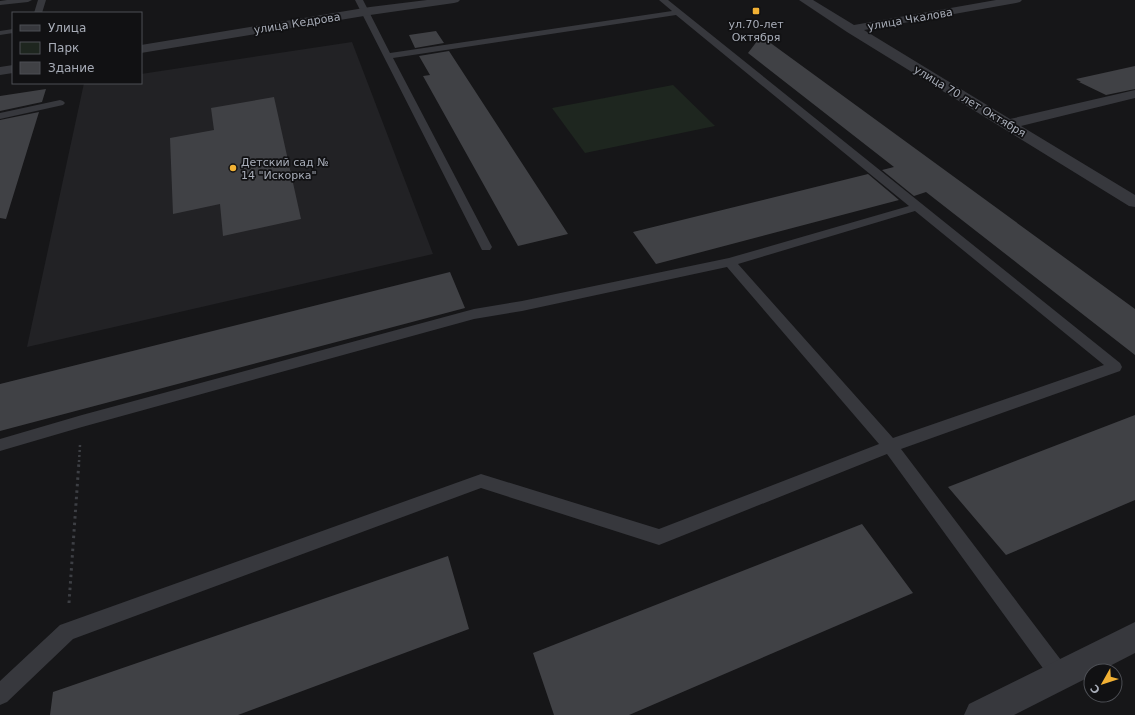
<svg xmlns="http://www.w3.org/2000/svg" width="1135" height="715" font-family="'DejaVu Sans',sans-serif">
  <rect width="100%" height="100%" fill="#161618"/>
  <path fill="#222225" d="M352 42 433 254 27 347 84 83H141V74Z"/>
  <path fill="#1e261f" d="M673 85 715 126 585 153 552 108Z"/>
  <path fill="#404145" d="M436 31 444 43 415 48 409 35Z
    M761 36 1135 309V355L926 192 914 196 882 170 894 167 748 53Z
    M449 51 568 234 518 246 423 76 430 75 419 56Z
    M1135 66V89L1106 95 1079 82H1081L1076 79Z
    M46 89 42 102 0 111V96Z
    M274 97 301 219 223 236 220 204 173 214 170 138 214 130 211 108Z
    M39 112 6 219 0 218V120Z
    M868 174 899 200 656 264 633 232Z
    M450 272 465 308 0 431V384Z
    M1135 415V500L1006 555 948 487Z
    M862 524 913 593 629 715H554L533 653Z
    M448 556 469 629 238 715H50L53 692Z"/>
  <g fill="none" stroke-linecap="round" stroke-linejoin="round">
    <path stroke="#3d3f44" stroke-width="2.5" stroke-dasharray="2 3" stroke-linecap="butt" d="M79 462 80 445"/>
    <path stroke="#3d3f44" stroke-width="3" stroke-dasharray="2.5 4" stroke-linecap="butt" d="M69 603 79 461"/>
    <path fill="#37383d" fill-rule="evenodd" d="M7 0H32L28 2 0 5V1Z
      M38 0H46L42 13H34Z
      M355 0H363L390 53 672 11 659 0H668L1120 363 1122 367 1120 371 901 449 1067 668 1070 675 1067 682 1060 685 1053 682 887 454 659 545 481 488 73 639 7 702 0 705V681L60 625 481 474 659 529 879 444 727 267 522 311 474 319 82 427 0 451V439L82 415 474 309 522 301 729 258 909 206 676 15 393 58 492 247 490 250H482ZM915 211 1104 365 893 438 738 264Z
      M13 29V33L0 35V31Z
      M60 100 63 101 65 103 63 105 0 119V113Z"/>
    <path fill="#37383d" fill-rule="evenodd" d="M427 0H460L458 2 454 3 370 15 141 53V45L370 7Z
      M799 0H813L854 25 996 0H1022L1020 2 1016 3 864 30 1010 119 1135 90V98L1021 126 1135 195V207L1129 206 847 32Z
      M13 65V73L0 75V67Z"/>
    <path fill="#37383d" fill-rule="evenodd" d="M1135 622V653L1100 671H1091V676L1014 715H964L969 704Z"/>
  </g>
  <g fill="#f2b134" stroke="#111113" stroke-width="1.5">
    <rect x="752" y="7" width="8" height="8" rx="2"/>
    <circle cx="233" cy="168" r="4"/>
  </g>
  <g text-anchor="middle" stroke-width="3.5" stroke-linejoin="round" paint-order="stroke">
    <g font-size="11" fill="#a8adb8" stroke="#111113">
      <text transform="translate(910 19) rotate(-10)" y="4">улица Чкалова</text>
      <text transform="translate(297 23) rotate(-9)" y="4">улица Кедрова</text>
      <text transform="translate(970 101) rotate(31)" y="4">улица 70 лет Октября</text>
    </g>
    <g font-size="11" fill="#a8adb8" stroke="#111113">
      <text x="756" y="28">ул.70-лет<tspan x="756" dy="13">Октября</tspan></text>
      <text x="241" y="166" text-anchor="start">Детский сад №<tspan x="241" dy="13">14 "Искорка"</tspan></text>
    </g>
  </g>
  <rect x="12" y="12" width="130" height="72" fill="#111113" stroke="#4d4f55"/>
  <rect x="20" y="25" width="20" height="6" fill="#37383d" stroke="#4d4f55"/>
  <text x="48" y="32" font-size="12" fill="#a8adb8">Улица</text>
  <rect x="20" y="42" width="20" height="12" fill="#1e261f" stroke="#4d4f55"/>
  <text x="48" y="52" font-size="12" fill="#a8adb8">Парк</text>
  <rect x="20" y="62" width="20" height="12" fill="#404145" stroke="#4d4f55"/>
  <text x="48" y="72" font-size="12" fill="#a8adb8">Здание</text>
  <g transform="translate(1103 683) rotate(231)"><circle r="19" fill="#111113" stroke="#4d4f55"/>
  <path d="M0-3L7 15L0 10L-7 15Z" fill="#f2b134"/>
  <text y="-6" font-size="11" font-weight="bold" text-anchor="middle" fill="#a8adb8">С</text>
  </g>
</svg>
